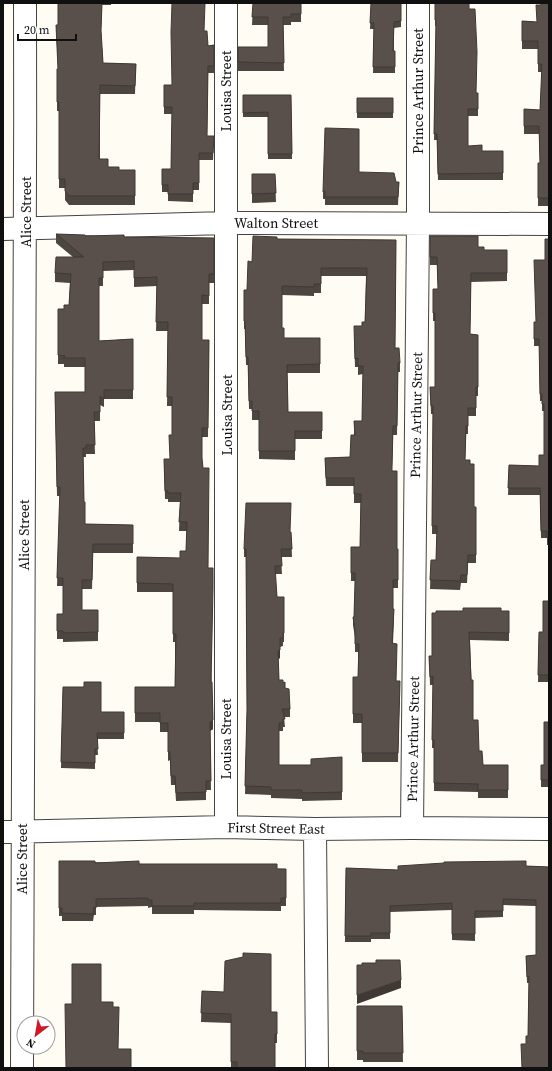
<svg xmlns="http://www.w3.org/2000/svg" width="552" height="1071" font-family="'Source Serif 4',serif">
  <rect width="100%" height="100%" fill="#fffcf3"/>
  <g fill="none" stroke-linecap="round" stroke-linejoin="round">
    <g stroke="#434343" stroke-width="24">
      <path id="minor" d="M3 229 226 223 549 224
        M226 827V3
        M412 828 418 224V3
        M315 829 317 1068
        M3 832 226 827 315 829 412 828 549 829
        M22 1068C22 713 26 358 25 3"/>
    </g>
    <use href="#minor" stroke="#fff" stroke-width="22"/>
  </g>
  <path fill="#4d4540" d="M58 3H111V5H102L101 31 103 63 136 64 135 94H100V159L108 167 119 170H135V205H69L65 200V188H59V111H57V69H58L56 25H58Z
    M253 3H301V22H291V25H283L284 71H238V47H268V25H252Z
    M371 3H401V27L394 28V51H395V73H373L374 29H370Z
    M435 3 469 9 476 93H478V116H468V146L482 151H503V180H438L437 140H434L436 26H435Z
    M549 3V206H538V163H540L539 134H524V109L540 110 542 72H538V49H522V21L537 22 540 5Z
    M204 31 208 46 214 45V73H208L207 136H214L213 160H199V190H193V202L168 201V192H162V169H171L172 114H164V85H172Z
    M243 95H291L292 159H268V117H243Z
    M357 98H393V118H357Z
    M359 172 396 182H399L398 205H325V199H323V192Z
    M252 174H275L276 202 252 203Z
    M56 234 124 237 214 238V283H209V304H202V340H209L208 437H202V458L208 568 213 729 210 731 211 790H206V800L176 801 175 785H171L170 760 168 761V732H160V722H135V687H175V642H173V592H137V557L180 558 186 551 187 531H179L180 502H168V499H165L164 459H170L172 435V406H167L168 331H156L157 286 134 287V270L103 271V286H99V341L133 339V399H104V407L100 405V421H94L95 454H86V457H83L84 502 85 524 133 525V553H93L92 589H82V610H98V641L63 642V639H57V614H63V586H57L60 496H57L55 392H85V367H64V364H58V309H64L69 305 70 283 55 282V273L73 257 56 243Z
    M430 236 478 247 484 250H507V281L471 282 470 334 478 335V396H476V416H468V434H466L465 460 474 507H476V563H468L467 583H461L460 590 430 589 431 560H436L437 534H432L433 414H431L430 387H435V321H433V289H438L437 265H430Z
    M277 239 396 240 395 348 400 363V372H398L397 435H393L392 469 397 549H398V588H393V609L394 618 393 643 396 681H400L398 762H362V723H353V677H358V652H355V638L353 625V617H354L355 588V581H351V555L360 547 361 503H354V486H326L325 458 350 457 354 435V421H362L363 374 358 375V367H355L354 334 362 326 365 322 366 276H321V293H314V296L282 295V328L284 338H320V373H287L288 412H322V439H295V460L259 459V420H252V409H249L248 365H246L245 329H244V290H247L252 262Z
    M549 239V545H547V538H541L540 495H508L509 465 539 466 544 455V411H542V401H540L539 346H534V322H536L545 260Z
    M291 532 292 557H281L282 574H275L277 597H284V642H283V646L280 647V658L278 659 279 680 283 683 285 688 290 709V717H284L285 727H283V731H279V765H311L342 757V800L302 801V799L271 798V795L245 794 247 712 246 557H244V549Z
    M549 601V682H538L539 632H543Z
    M501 611H509V641L470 640 473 720 479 751 483 765H508V798H478V792L434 791V748H432L433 685H430L429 656H432Z
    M63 687 101 712H124V739H97L98 755H95V769L61 768Z
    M549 722V787H541V765H544Z
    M59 861 286 869V906H281V911L194 910V914H152V907L148 908V906L96 907V915H94L93 921H62V916H59Z
    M526 866 549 867V1068L526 1044 528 1036 529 983H527L526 956 536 955V906L503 905V917L475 918V941L452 940V910L390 912V939H371V942H345L346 868 398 870Z
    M202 991 271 1012H277V1043H275V1068H231V1023L201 1022Z
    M357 1006H402L403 1062H363V1060H357Z"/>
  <path fill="#3f3834" d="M280 650V658L278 659V651Z
    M213 720V729L210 731V722Z
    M401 980V988L357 1004V995Z"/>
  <path fill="#5a504b" stroke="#3f3834" d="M58 3H102L101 30 103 63 136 64 135 86 100 85 99 159H108V167H119V170H135V196H69L65 191V179H59V102H57V69H58L56 25H58Z
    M172 3H205L204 31H207L208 46 214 45V66H208L207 136H214L213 153H199V183H193V194H168V185H162V169H171L172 107H164V85H172L171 32Z
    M253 3H301V14H291V17H283L284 63 238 62V47H268V17H252Z
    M371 3H401V21L394 22 393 51H395V67H373L374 23H370Z
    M435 3H469V9H475L477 52 476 93H478V109H468V146L482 145V151H503V173L438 174 437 134H434L436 20H435Z
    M541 3H549V198H538V163H540L539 126H524V109L540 110 542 64H538V41H522V21L537 22 536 5H541Z
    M243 95H291L292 154H268V112L243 113Z
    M357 98H393V113H357Z
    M325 128 359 129V172L394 173 396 182H399L398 197H325V191L323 192Z
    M252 174H275L276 193 252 194Z
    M56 234 85 235V236L124 235V237L214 238V274H209V296L202 295V340H209L208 428H202V458L203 468H209L208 568H213V588L211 682H212L213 720 210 722 211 781H206V792L176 793 175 776H171L170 752H168V723H160V713H135V687H175L176 634H173V584L137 583V557L180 558V551H186L187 522H179L181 493H168V491H165L164 459H170L169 435H172V397H167L168 322H156L157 277 134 278V261L103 262V278H99V341L133 339V390H104V399L100 396V412H94L95 445H86V448H83L84 502H85V524L133 525V544H93L92 580H82V610H98V632L63 633V631H57V614H63V578H57L60 487H57L55 392H85V358H64L65 356 58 355V309H64V305H69L71 274 55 273 56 257H84Z
    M253 236 277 237V239L396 240 395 348H399L400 363H398L397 426H393L392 467V471H397V549H398V580H393V609H394L392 643 397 644 396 681H400L398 753H362V714H353V677H358L359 644H355V631L353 617H354L355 582V573H351V547H360L361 494H354V478H326L325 458 350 457 351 435H355L354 421H362L363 366H358V358L355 359 354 326H362V322H365L367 268H321V284H314V287L282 286V328H284V338H320V364L287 365 288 412H322V431H295V451H259V411H252V401H249L248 357H246L245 321H244V290H247L248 261 252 262Z
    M430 236H478V247H484V250H507V273H471L470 334 478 335V387H476V408H468V426H466L465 460H470V464H474V507H476V555H468L467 575H461L460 581 430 580 431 560H436L437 526H432L433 406H431L430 387H435V313H433V289H438L437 257H430Z
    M545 239H549V538H547V531H541L540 488H508L509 465 539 466V455H544V404H542V394H540L539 339H534V322H536L534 260H545Z
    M246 503H291L290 532H291L292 549H281L282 566H275L277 597H284V633H283V638H280V650L278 651 279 680H283V683L285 682V688L289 689 290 709H282L285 719H283V723H279V765H311V759L342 757V792L302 793V790H271V787L245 786 247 710 246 549H244Z
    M543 601H549V675H538L539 632H543Z
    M463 608H501V611H509V633L469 632 471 680H473V720H478L479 751H482L483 765H508V790H478V784L434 783V740H432L433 676 430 677 429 656H432V613H436V611H463Z
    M84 682H101V712H124V733H97L98 749H95V763L61 762 63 687H84Z
    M544 722H549V780H541V765H544Z
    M59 861H95V863L139 861V864H277V869H286V898H281V903H194V906H152V900H148V898L96 899V908L94 907 93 914 62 913V908H59Z
    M526 861V866L549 867V1068H522L521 1044H526V1036H528L529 976 527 977 526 956 536 955V900L503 899V911H475V934H452V903L390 906V933H371V936H345L346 868 398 870V866L444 863V862Z
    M243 953 271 954V1012H277V1034H275V1068H237V1062H231V1014L201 1013 202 991 224 992 225 961 243 957Z
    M376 960H400L401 980 357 995V965H362V963H376Z
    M72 964H101V1002H113V1007H119L118 1049H131V1068H66L65 1004H72Z
    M357 1006H402L403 1053H363V1051H357Z"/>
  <g text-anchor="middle" stroke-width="4" stroke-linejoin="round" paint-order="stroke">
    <g font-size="14" fill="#101010" stroke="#fff">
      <text transform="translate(226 91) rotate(-90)" y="5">Louisa Street</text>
      <text transform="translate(418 91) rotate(-90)" y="5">Prince Arthur Street</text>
      <text transform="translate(26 212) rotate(-90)" y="5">Alice Street</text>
      <text x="276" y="228">Walton Street</text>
      <text transform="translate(227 415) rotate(-90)" y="5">Louisa Street</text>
      <text transform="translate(416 415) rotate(-89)" y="5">Prince Arthur Street</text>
      <text transform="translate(24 535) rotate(-90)" y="5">Alice Street</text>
      <text transform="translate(226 739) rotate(-90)" y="5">Louisa Street</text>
      <text transform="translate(413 739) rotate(-89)" y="5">Prince Arthur Street</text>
      <text transform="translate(276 828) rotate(1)" y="5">First Street East</text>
      <text transform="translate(22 859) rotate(-90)" y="5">Alice Street</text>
    </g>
  </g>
  <rect width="552" height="1071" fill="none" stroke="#101010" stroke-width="8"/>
  <g transform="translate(36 1035) rotate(211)"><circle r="19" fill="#ffffff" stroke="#9f9f9f"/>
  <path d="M0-3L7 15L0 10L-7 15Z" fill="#cf1825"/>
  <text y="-6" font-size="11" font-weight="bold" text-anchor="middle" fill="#101010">N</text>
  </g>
  <path d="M18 34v6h58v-6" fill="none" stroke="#101010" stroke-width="2"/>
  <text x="24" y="34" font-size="12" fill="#101010" stroke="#ffffff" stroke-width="3" paint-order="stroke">20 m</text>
</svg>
